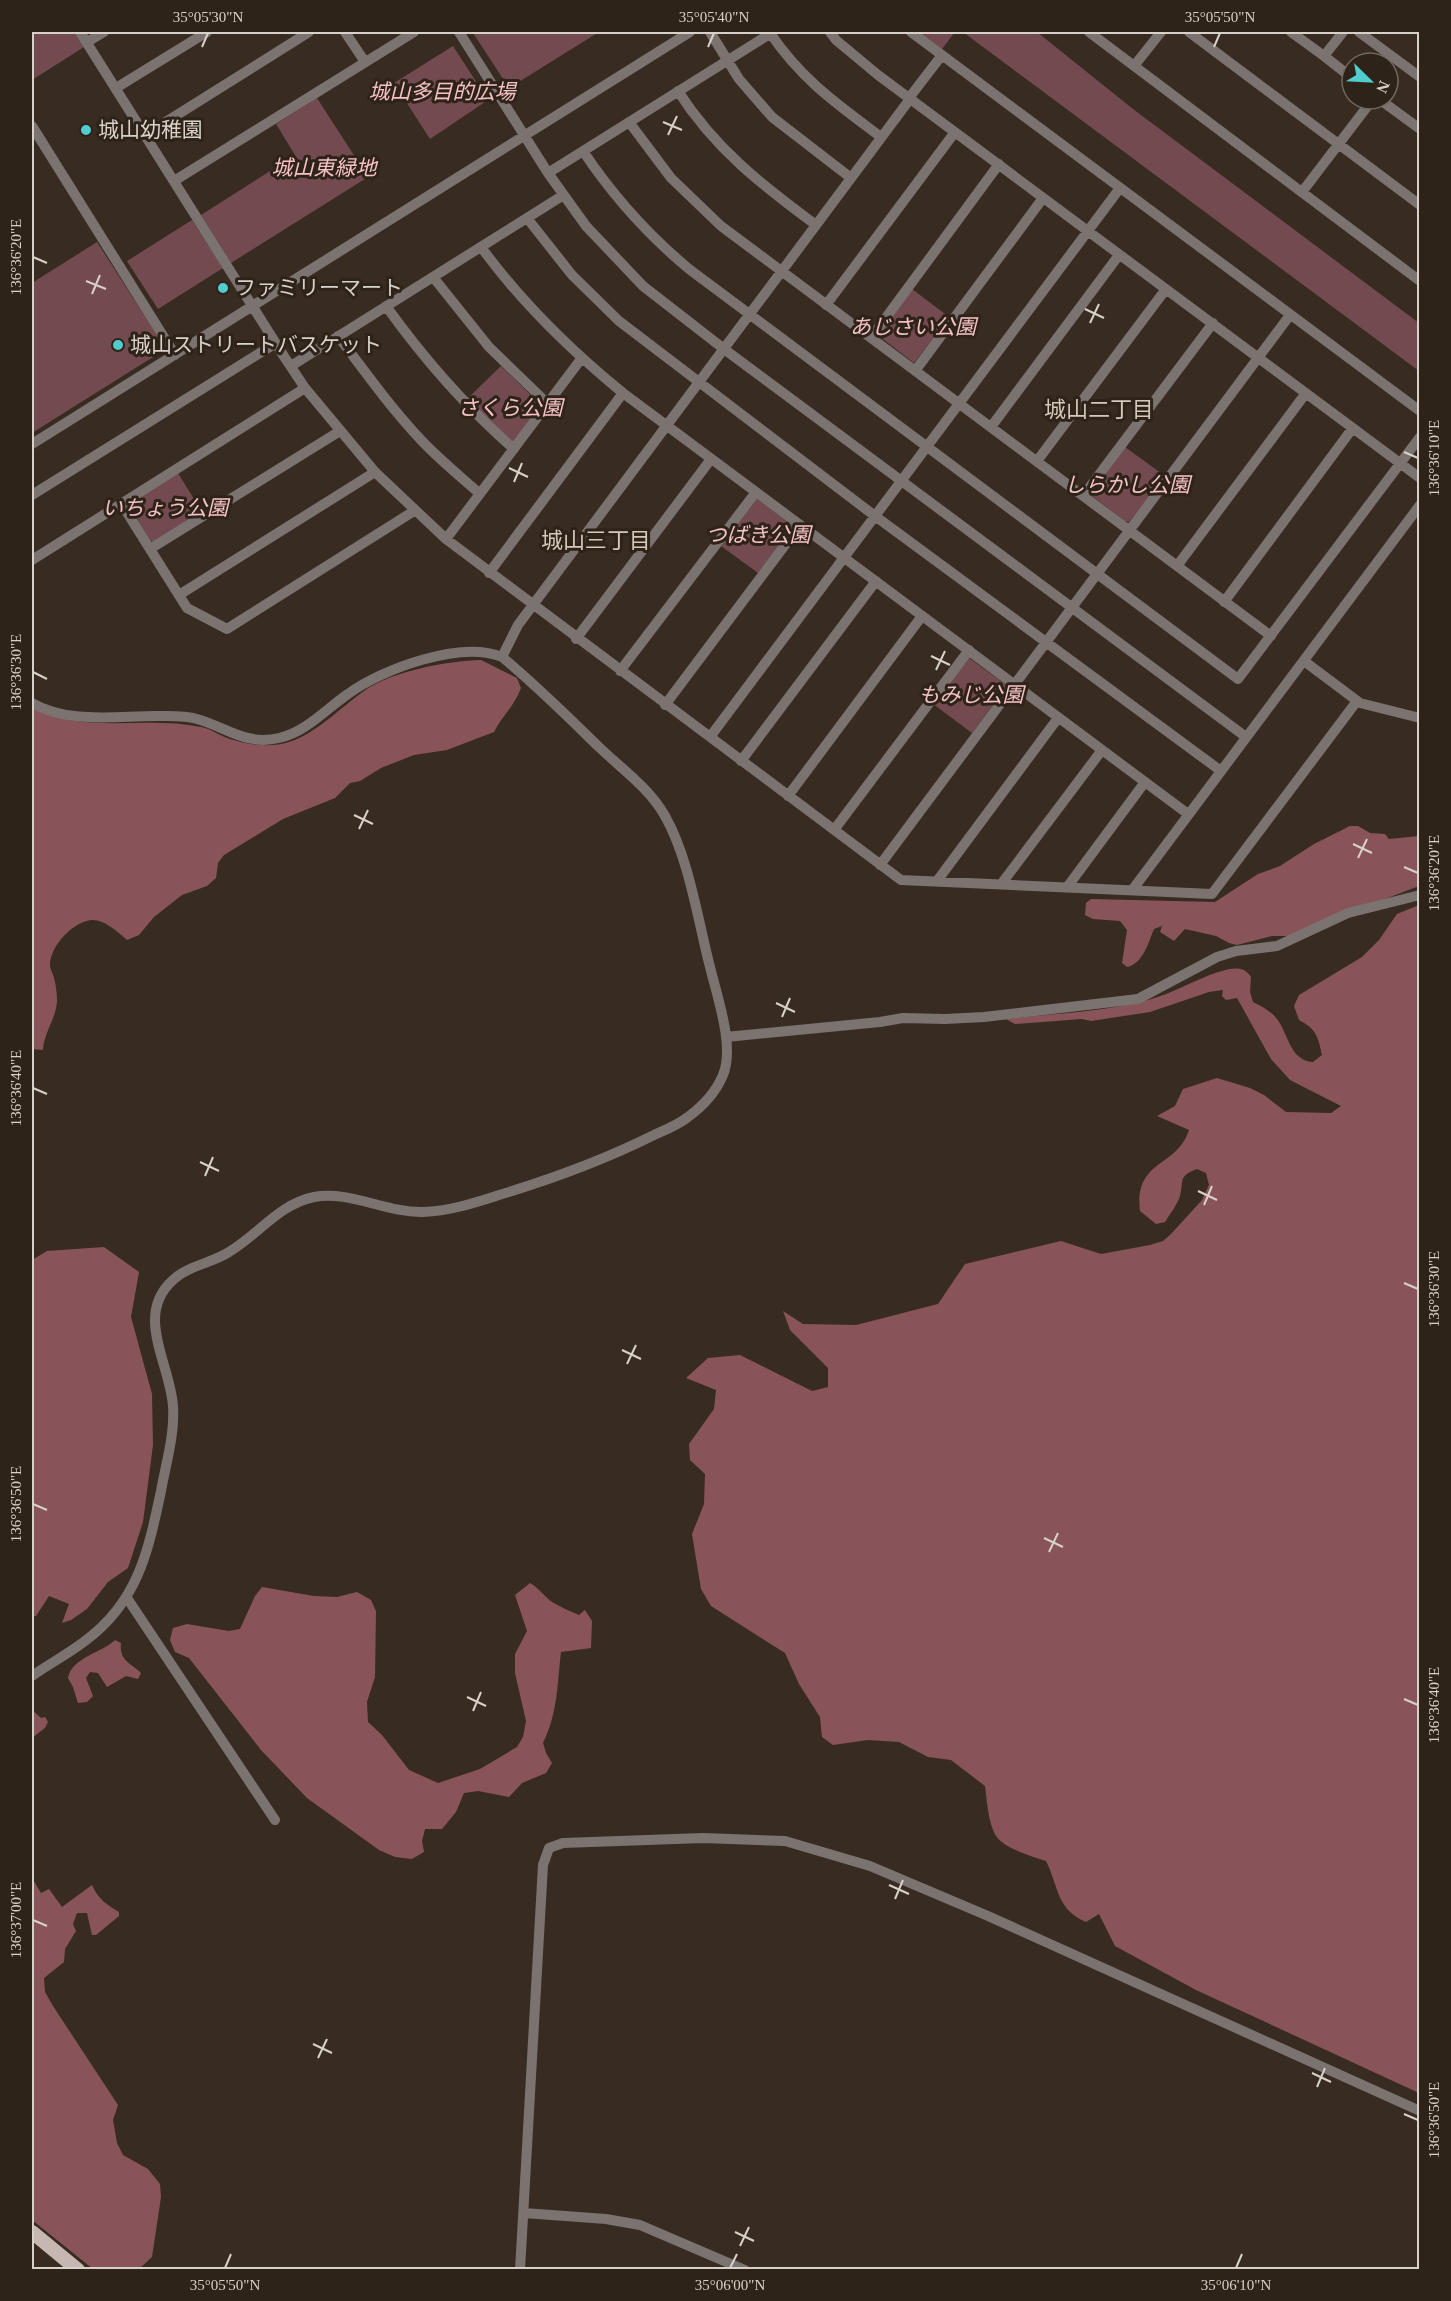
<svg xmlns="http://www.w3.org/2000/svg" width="1451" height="2301" font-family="'Times New Roman','Noto Sans JP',serif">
  <rect width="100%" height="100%" fill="#382c22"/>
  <path fill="#734a4f" d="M32 32H74L84 47 32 80Z
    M476 32H599L509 88 473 33Z
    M918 32H955L942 49Z
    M963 32H1037L1133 109 1419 323V371Z
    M453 46 488 100 430 139 394 83Z
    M317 98 368 177 231 263 201 215 295 155 276 124Z
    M192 220 223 268 158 309 127 261Z
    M97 242 164 346 161 352 32 433V283Z
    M912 289 949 317 914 363 879 336Z
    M501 366 541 405 513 442 467 399Z
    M1125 447 1165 476 1129 522 1125 521 1091 495Z
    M178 473 202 512 153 542 150 540 129 506 130 503Z
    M757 499 793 526 758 573 721 546Z
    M969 658 1005 684 1006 687 972 733 933 704Z"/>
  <path fill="#89535a" d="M481 660 517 678 521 688C515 705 502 716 494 732L447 750 414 755 381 768 360 781 350 783 335 798 283 819 224 855 218 863 216 878 207 886 182 895 154 917 139 935 127 940C118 932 104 919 91 920 73 922 50 946 50 965 50 969 53 974 54 978 56 985 57 994 57 1001 56 1019 44 1032 43 1050L32 1049V708C84 735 145 715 201 727 212 729 220 736 230 739 248 745 271 748 289 742 317 733 340 708 364 691 392 671 447 661 481 660Z
    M1350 826H1358L1370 833 1385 834 1389 839 1419 836V886L1288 936H1272L1237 945 1229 943 1216 936 1185 929 1174 941 1160 932 1162 926 1154 929C1148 943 1143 964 1127 967L1122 963 1127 930 1120 921 1093 919 1085 915 1086 903 1091 899 1215 902 1258 874 1280 866 1314 844Z
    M1419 905V2093L1196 1990 1115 1946 1099 1914 1086 1922C1056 1909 1059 1887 1046 1861 1032 1856 1005 1849 996 1836 988 1823 987 1801 985 1786L951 1760 928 1757 899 1742 868 1740 833 1745 822 1737 820 1717 799 1684 785 1653 711 1606 701 1589 692 1534 704 1504 705 1474 690 1460 689 1444 714 1409 716 1390 686 1378 708 1358 740 1355 812 1391 828 1387V1368L790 1330 783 1311 803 1324 856 1325 938 1304 965 1264 1061 1241 1101 1254 1150 1245 1163 1241 1171 1234 1202 1200 1209 1185 1206 1173 1197 1169C1178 1176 1184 1180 1180 1196 1177 1205 1170 1214 1165 1222L1156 1224 1140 1211C1134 1159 1177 1168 1189 1130L1157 1116 1175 1106 1183 1089 1217 1078 1250 1088 1264 1095 1286 1112 1331 1113 1341 1106 1290 1080 1271 1059 1237 998 1226 1000 1222 996 1223 990 1209 992 1150 1012 1091 1021 1082 1019 1015 1024 1006 1019C1056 1013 1119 1012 1166 994 1183 988 1224 965 1240 969 1246 970 1248 973 1251 977L1250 992 1253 1002C1261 1006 1271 1011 1277 1019 1288 1033 1290 1061 1313 1062L1322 1055C1318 1036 1316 1029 1299 1020L1294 1006 1299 995 1362 957 1379 940 1397 914Z
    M104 1247 139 1272 131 1317 152 1394 153 1445 143 1522 128 1568 108 1582 87 1609 71 1620 62 1623 69 1604 49 1596 36 1616H32V1260L47 1251Z
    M530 1583C539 1588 544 1596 552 1602 560 1607 570 1611 579 1615L585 1610 592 1621 591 1648 561 1652C557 1686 558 1712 543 1743L546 1753 552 1763 546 1773 522 1783 509 1797 478 1791 464 1793 456 1812 442 1829H425L422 1841 424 1852 412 1859 395 1857 379 1850 307 1798 261 1750 189 1658 175 1652 170 1640 173 1628 187 1624 229 1631 240 1629 255 1596 262 1587 314 1596 337 1597 357 1592 371 1600 376 1611 375 1677 367 1702 368 1722 382 1735 409 1770 438 1783 480 1769 517 1747 523 1737 526 1721 515 1673V1654L527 1631 515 1595Z
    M115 1640 121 1643C119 1661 131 1663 141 1673L138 1679 126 1676 107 1687 98 1673 90 1672 86 1678 93 1696 87 1702 78 1703 73 1687 68 1678C72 1657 102 1653 115 1640Z
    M32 1710 41 1718 45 1717 48 1722 45 1728 32 1738Z
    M32 1878 41 1893 49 1889 62 1907 92 1885C98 1899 107 1905 119 1912V1916L96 1935H92L87 1913H77L73 1924 76 1931 65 1949 64 1962 44 1978 45 1992 53 2006 118 2105 113 2120 117 2143 123 2155 148 2169 160 2184 161 2197 152 2257 139 2269H93L32 2220Z"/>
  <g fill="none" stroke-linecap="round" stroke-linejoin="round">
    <path stroke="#7b7370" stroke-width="10" d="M80 32 285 358 305 388 375 472 446 539 901 880 1212 894 1357 701
      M345 32 365 62
      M459 32 548 173 586 226 643 286 724 349 1246 737
      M710 32 739 79 772 117 851 178
      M830 32 836 40 878 75 1420 478
      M911 32 1420 411
      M1089 32 1420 281
      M1189 32 1420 205
      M1291 32 1324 56
      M1343 32 1324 56 1352 78
      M1359 32 1420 77
      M770 33C802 80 837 104 881 137
      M87 42 104 32
      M1134 66 1161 32
      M116 88 207 32
      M678 91C715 149 762 185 816 225
      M909 98 942 55
      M1379 99 1420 129
      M629 122 671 178 721 226 1271 636
      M32 126 175 355
      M145 135 309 32
      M583 151C613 196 647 234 689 269L1238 679 1420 437
      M548 173 773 32
      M174 181 414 32
      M1302 192 1373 99
      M527 218 572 275 619 321 875 516 1221 771
      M481 247C522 303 569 349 623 393L1188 814
      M433 277 489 347 548 404
      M826 305 955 132
      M386 306C424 359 465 406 514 449
      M338 336C365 372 391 408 422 441 440 460 461 477 480 494
      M871 338 999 164
      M291 366 562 196
      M915 371 1043 198
      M991 427 1119 255
      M32 444 690 32
      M1037 461 1166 289
      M32 495 276 343
      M1083 496 1213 323
      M121 503 187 608 227 629 414 511
      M446 539 581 359
      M150 549 340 431
      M32 560 305 388
      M1177 566 1306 393
      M489 573 623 393
      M179 595 375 472
      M1224 602 1352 429
      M576 639 711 459
      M502 657 518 625 910 99
      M1304 661 1360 703 1420 718
      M620 671 756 492
      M32 703C68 724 116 716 156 716 170 716 184 715 197 719 226 727 246 746 279 738 306 732 326 709 348 694 382 669 461 640 502 657 536 685 568 717 600 748 622 769 650 789 665 816 689 858 698 921 710 967 717 996 735 1047 723 1075 716 1092 703 1106 688 1117 678 1125 665 1130 654 1135 604 1160 552 1179 499 1195 474 1203 450 1211 423 1212 387 1213 348 1190 314 1197 279 1204 258 1235 229 1252 212 1263 187 1266 173 1280 134 1315 170 1363 173 1406 175 1434 166 1463 161 1491 148 1552 138 1602 85 1641 68 1654 49 1664 32 1676
      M665 705 800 525
      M710 737 1120 188
      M741 761 876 581
      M788 796 922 616
      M834 830 969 650
      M880 865 1290 315
      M937 881 1058 718
      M1002 883 1102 750
      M1068 886 1145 782
      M1133 889 1420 505
      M726 1037 880 1022 903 1018 945 1019 984 1017 1138 999 1217 957 1236 951 1277 946 1348 913 1420 895
      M127 1598 275 1820
      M524 2213 606 2219 640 2225 745 2270
      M520 2270 543 1865 549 1848 563 1843 703 1838 785 1841 870 1866 988 1916 1420 2111"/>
    <path stroke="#c7b7b2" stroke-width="14" d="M32 2232 78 2270"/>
  </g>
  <path fill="none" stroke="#d8d1ca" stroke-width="2" d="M202 47 208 33M708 47 714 33M1214 47 1220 33M663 122 682 130M668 135 677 116M33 257 47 263M86 281 106 289M92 294 100 275M1085 309 1104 318M1090 323 1099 304M1404 452 1418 458M509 468 528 477M514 482 522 463M931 656 950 665M936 670 945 651M33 672 47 679M354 815 373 824M359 829 368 810M1353 844 1372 853M1358 858 1367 839M1404 867 1418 873M776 1003 795 1012M782 1017 790 998M33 1088 47 1094M200 1162 219 1171M205 1176 213 1157M1198 1191 1217 1200M1204 1205 1212 1186M1404 1283 1418 1289M622 1350 641 1359M627 1364 636 1345M33 1504 47 1510M1044 1538 1063 1547M1049 1552 1058 1533M467 1697 486 1706M1404 1699 1418 1705M473 1711 481 1692M889 1885 909 1894M895 1899 903 1880M33 1920 47 1926M313 2044 332 2053M318 2058 327 2039M1312 2073 1331 2082M1317 2087 1325 2068M1404 2114 1418 2120M735 2232 754 2241M740 2246 749 2227M225 2268 231 2254M730 2268 737 2254M1236 2268 1242 2254"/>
  <g fill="#52cdcf" stroke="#2d2319" stroke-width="2">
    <circle cx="86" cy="130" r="6"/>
    <circle cx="223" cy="288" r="6"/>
    <circle cx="118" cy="345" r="6"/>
  </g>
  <g text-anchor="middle" stroke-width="6" stroke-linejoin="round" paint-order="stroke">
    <g font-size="21" font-style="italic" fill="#f5c0c6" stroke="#2d2319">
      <text x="442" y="99">城山多目的広場</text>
      <text x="324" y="175">城山東緑地</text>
      <text x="913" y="334">あじさい公園</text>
      <text x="510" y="415">さくら公園</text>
      <text x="1127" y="492">しらかし公園</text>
      <text x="165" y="515">いちょう公園</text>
      <text x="758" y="542">つばき公園</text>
      <text x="971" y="702">もみじ公園</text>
    </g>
    <g font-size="21" fill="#d8d1ca" stroke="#2d2319" text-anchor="start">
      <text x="98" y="137">城山幼稚園</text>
      <text x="235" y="295">ファミリーマート</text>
      <text x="130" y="352">城山ストリートバスケット</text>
    </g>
    <g font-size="22" fill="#d5c7ba" stroke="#2d2319">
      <text x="1099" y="417">城山二丁目</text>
      <text x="596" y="548">城山三丁目</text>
    </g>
  </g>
  <rect width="1451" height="2301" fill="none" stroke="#2d2319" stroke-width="66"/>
  <g transform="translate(1370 81) rotate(114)"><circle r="28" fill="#2d2319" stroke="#716960" stroke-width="1.5"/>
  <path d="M0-4.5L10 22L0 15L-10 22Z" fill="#52cdcf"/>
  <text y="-9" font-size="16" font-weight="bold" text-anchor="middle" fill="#d8d1ca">N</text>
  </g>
  <rect x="33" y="33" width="1385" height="2235" fill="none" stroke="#d8d1ca" stroke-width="2"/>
  <g font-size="15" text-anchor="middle" fill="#d8d1ca">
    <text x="208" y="22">35°05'30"N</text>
    <text x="714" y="22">35°05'40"N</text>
    <text x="1220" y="22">35°05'50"N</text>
    <text transform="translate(16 257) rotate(-90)" y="5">136°36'20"E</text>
    <text transform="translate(1434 458) rotate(-90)" y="5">136°36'10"E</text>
    <text transform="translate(16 672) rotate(-90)" y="5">136°36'30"E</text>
    <text transform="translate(1434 873) rotate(-90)" y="5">136°36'20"E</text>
    <text transform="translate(16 1088) rotate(-90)" y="5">136°36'40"E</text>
    <text transform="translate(1434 1289) rotate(-90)" y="5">136°36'30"E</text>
    <text transform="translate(16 1504) rotate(-90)" y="5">136°36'50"E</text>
    <text transform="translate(1434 1705) rotate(-90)" y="5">136°36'40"E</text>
    <text transform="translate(16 1920) rotate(-90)" y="5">136°37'00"E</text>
    <text transform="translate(1434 2120) rotate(-90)" y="5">136°36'50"E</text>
    <text x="225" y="2290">35°05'50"N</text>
    <text x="730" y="2290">35°06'00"N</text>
    <text x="1236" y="2290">35°06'10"N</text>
  </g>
</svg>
